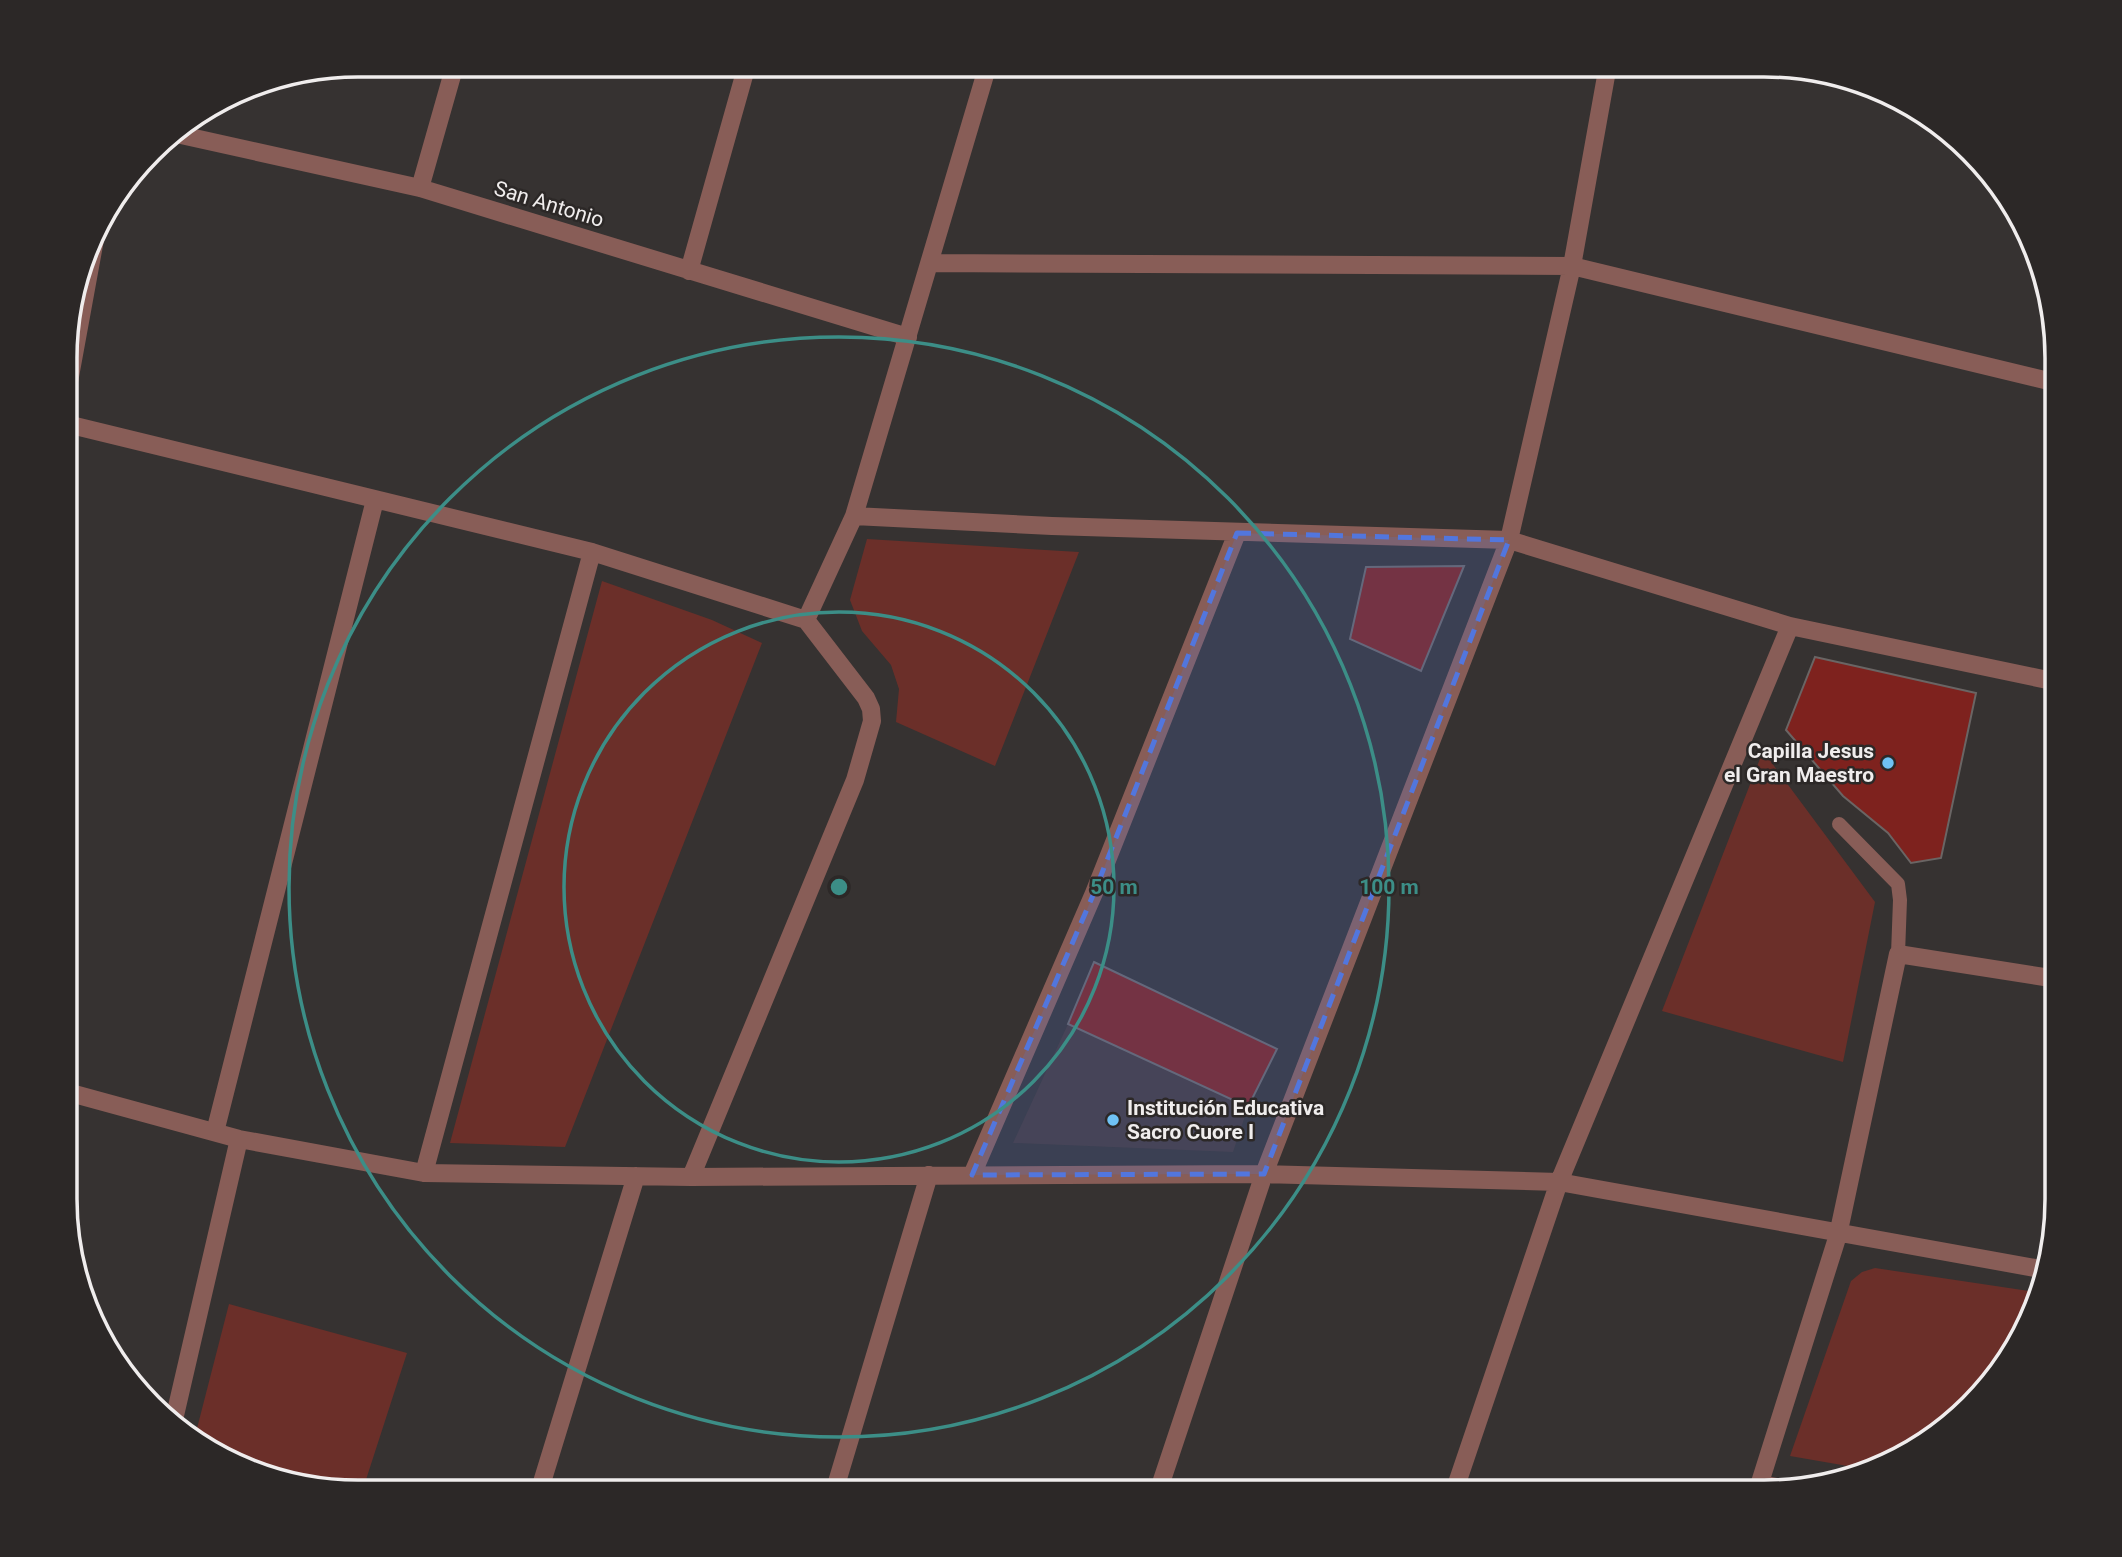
<svg xmlns="http://www.w3.org/2000/svg" width="2122" height="1557" font-family="Roboto,sans-serif">
  <rect width="100%" height="100%" fill="#363231"/>
  <path fill="#443837" d="M1068 1024 1248 1107 1233 1152 1013 1143Z"/>
  <path fill="#6b2f29" d="M867 539 1079 552 995 766 896 722 899 689 891 665 862 631 850 600Z
    M602 581 712 620 762 643 565 1147 450 1143Z
    M1763 751 1875 902 1843 1062 1662 1011Z
    M1875 1268 2042 1293 1996 1378 1894 1462 1865 1469 1790 1456 1851 1281 1862 1272Z
    M229 1304 407 1353 362 1492H339L246 1470 194 1440Z"/>
  <path fill="#7e221e" stroke="#6a6564" stroke-width="2" d="M1464 566 1421 671 1350 639 1366 567Z
    M1815 657 1976 693 1941 858 1911 863 1888 833 1843 796 1786 730Z
    M1094 962 1277 1049 1248 1107 1068 1024Z"/>
  <g fill="none" stroke-linecap="round" stroke-linejoin="round">
    <path stroke="#885d57" stroke-width="14" d="M1839 824 1898 884 1900 900 1898 954"/>
    <path stroke="#885d57" stroke-width="18" d="M172 133 420 188 908 337
      M420 188 455 65
      M931 263 1572 266 2057 383
      M689 271 747 65
      M67 393 98 223
      M67 424 592 552 806 620 866 698 871 709 872 721 855 780 691 1177
      M854 516 1052 526 1509 540 1790 626 2057 682
      M806 620 854 516 988 65
      M67 1092 239 1139 424 1173 691 1177 1264 1174 1559 1182 2046 1270
      M215 1132 375 500
      M424 1173 592 552
      M972 1175 1094 893 1237 533
      M173 1424 239 1139
      M1760 1484 1782 1488
      M539 1492 636 1176
      M834 1492 929 1175
      M1158 1492 1264 1174 1509 540 1572 266 1608 65
      M1454 1492 1559 1182 1790 626
      M1757 1492 1838 1235 1898 954 2057 979"/>
  </g>
  <path fill="#5276dd" fill-opacity="0.2" stroke="#5276dd" stroke-width="5" stroke-dasharray="14 9" stroke-linejoin="round" d="M1237 533 1509 540 1264 1174 972 1175 1094 893Z"/>
  <g fill="none" stroke="#3c8e87" stroke-width="3.5">
    <circle cx="839" cy="887" r="275"/>
    <circle cx="839" cy="887" r="550"/>
  </g>
  <g fill="#6fc2f4" stroke="#2c2827" stroke-width="2.5">
    <circle cx="1888" cy="763" r="7"/>
    <circle cx="1113" cy="1120" r="7"/>
  </g>
  <g text-anchor="middle" stroke-width="5" stroke-linejoin="round" paint-order="stroke">
    <g font-size="21" fill="#f0eded" stroke="#2c2827">
      <text transform="translate(549 204) rotate(17)" y="7">San Antonio</text>
    </g>
    <g font-size="21" font-weight="bold" fill="#f0eded" stroke="#2c2827" text-anchor="end">
      <text x="1874" y="758">Capilla Jesus<tspan x="1874" dy="24">el Gran Maestro</tspan></text>
      <text x="1127" y="1115" text-anchor="start">Institución Educativa<tspan x="1127" dy="24">Sacro Cuore I</tspan></text>
    </g>
  </g>
  <path d="M0 0H2122V1557H0ZM358 77H1764A281 281 0 0 1 2045 358V1199A281 281 0 0 1 1764 1480H358A281 281 0 0 1 77 1199V358A281 281 0 0 1 358 77Z" fill="#2c2827" fill-rule="evenodd"/>
  <path fill="none" stroke="#f0eded" stroke-width="3.5" d="M358 77H1764A281 281 0 0 1 2045 358V1199A281 281 0 0 1 1764 1480H358A281 281 0 0 1 77 1199V358A281 281 0 0 1 358 77Z"/>
  <circle cx="839" cy="887" r="10" fill="#3c8e87" stroke="#2c2827" stroke-width="3.5"/>
  <g font-size="21" text-anchor="middle" font-weight="bold" fill="#3c8e87" stroke="#2c2827" stroke-width="5" stroke-linejoin="round" paint-order="stroke">
    <text x="1114" y="894">50 m</text>
    <text x="1389" y="894">100 m</text>
  </g>
</svg>
